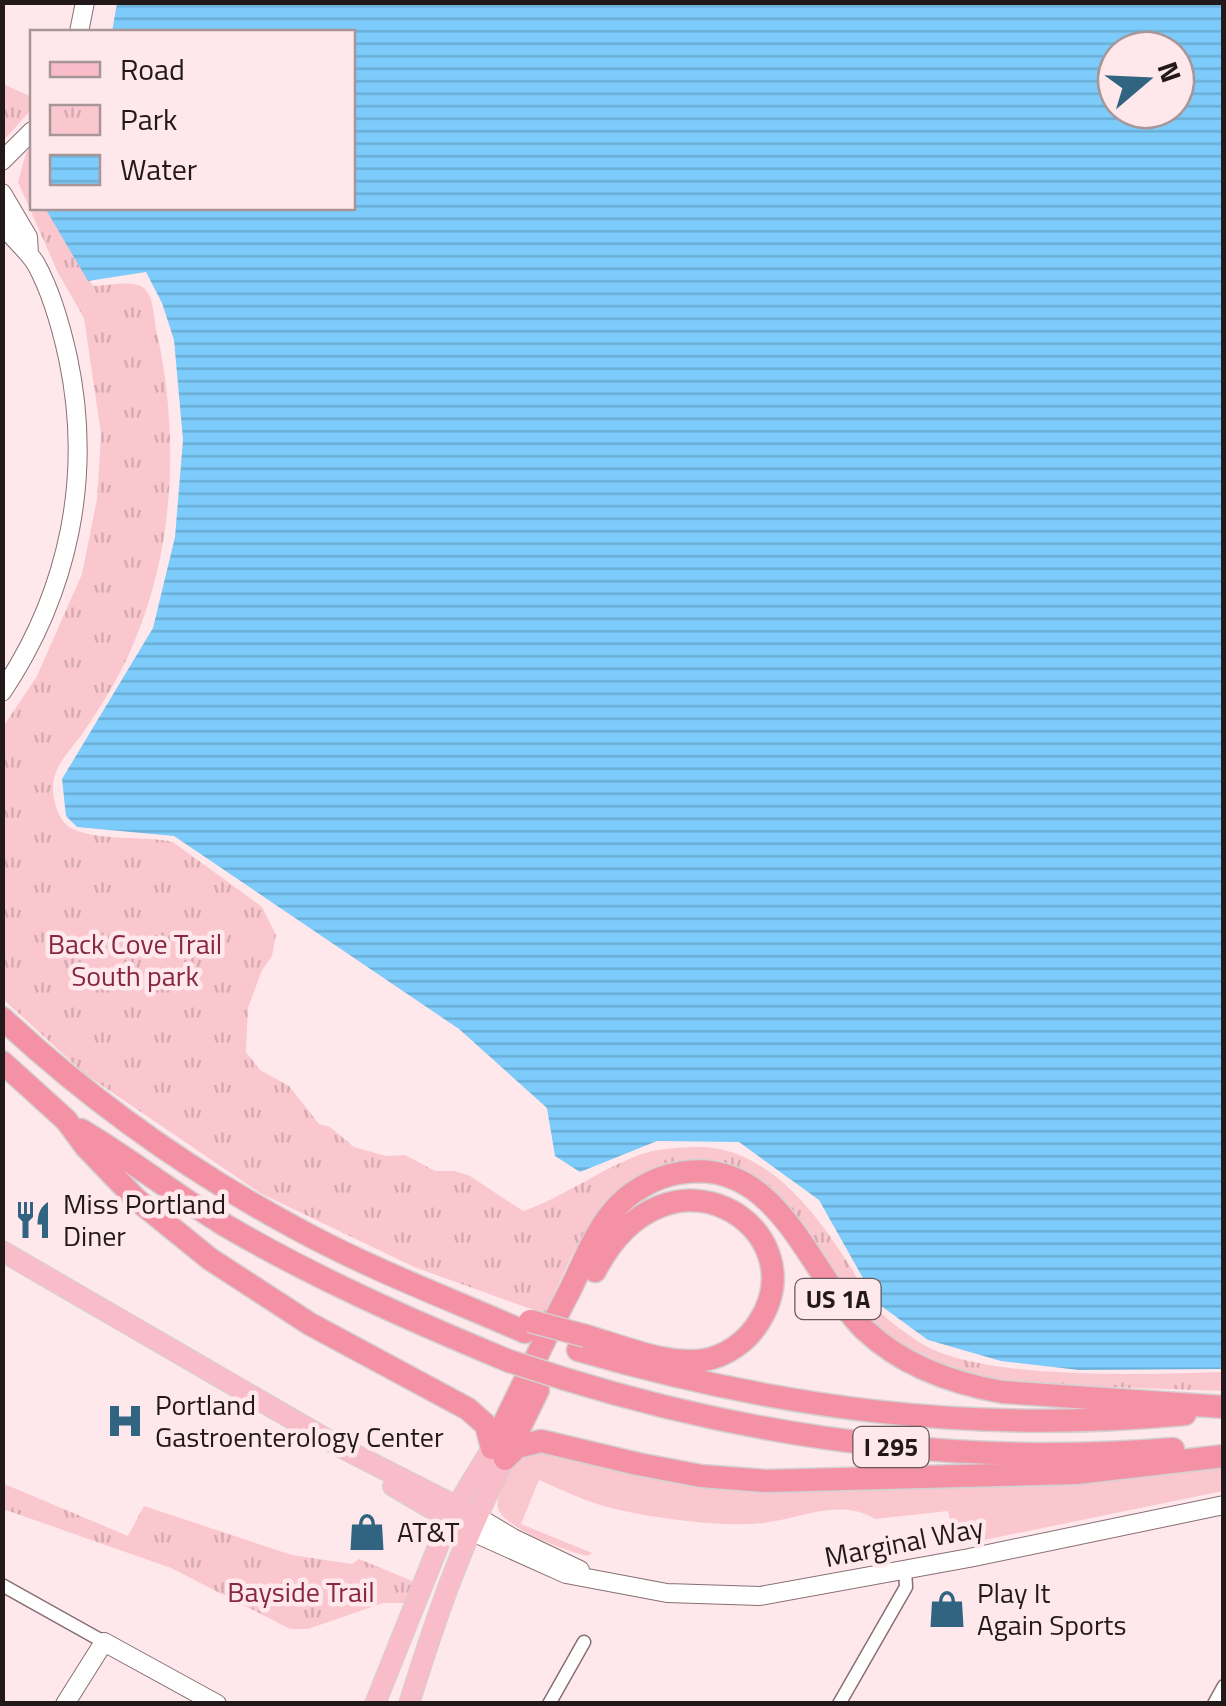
<svg xmlns="http://www.w3.org/2000/svg" width="1226" height="1706" font-family="'Titillium Web',sans-serif">
  <defs>
    <pattern id="park-tufts" width="24" height="20" patternUnits="userSpaceOnUse" patternTransform="scale(2.5)"><rect width="24" height="20" fill="#fac7cf"/><path d="M3 7l-1-3M5 7V3M7 7l1-3M15 17l-1-3M17 17v-4M19 17l1-3" fill="none" stroke="#d6aab1"/></pattern>
    <pattern id="water-rules" width="6" height="5" patternUnits="userSpaceOnUse" patternTransform="scale(2.5)"><rect width="6" height="5" fill="#7ccbfa"/><path d="M0 2.5h6" fill="none" stroke="#6baed6"/></pattern>
  </defs>
  <rect width="100%" height="100%" fill="#ffe8ec"/>
  <path fill="#fac7cf" d="M543 1449 791 1491 1112 1479 1224 1468 1223 1491 955 1546 948 1511 875 1519C841 1498 802 1518 764 1523 725 1528 651 1518 611 1508 587 1502 562 1490 539 1480L521 1524 592 1553 588 1556C568 1552 503 1528 498 1508 496 1498 502 1487 507 1478 516 1461 524 1454 543 1449Z"/>
  <path fill="url(#park-tufts)" d="M3 84 32 97V109L3 141Z
    M32 145V208H45L93 286C106 286 135 279 145 289 154 298 154 320 157 333 179 433 175 544 135 640 122 673 103 703 83 733 73 747 59 760 54 778 51 791 55 810 63 821 78 843 147 835 173 842L262 907 276 935 272 956 262 970 248 1008 246 1052 260 1070 289 1086 319 1124 330 1127 354 1147 386 1156 405 1155 435 1171H455L470 1176 523 1211C564 1197 599 1170 639 1155 655 1149 674 1148 691 1147 766 1143 816 1213 852 1269 858 1280 864 1292 871 1302 885 1319 905 1333 924 1345 988 1381 1148 1374 1223 1372V1391L1019 1384 949 1371 885 1335 857 1310 780 1197 751 1175 677 1163 654 1167 604 1202 572 1255 545 1314 414 1267 260 1193 85 1074 3 999V727L37 676 82 574 97 499 101 434 84 318 58 273 18 182 26 153Z
    M2 1483 128 1536 144 1506 292 1555 352 1564 359 1559 422 1585 415 1603H383L308 1629H290L171 1568 3 1509Z"/>
  <path fill="url(#water-rules)" fill-rule="evenodd" d="M117 3H1223V1369L1079 1370 1001 1361 928 1340 877 1303 819 1200 739 1142 657 1141 580 1172 555 1156 547 1108 459 1029 174 836 77 827 66 816 62 779 153 628 175 537 183 440 174 340 162 303 146 272 88 281 45 208H352V32H112ZM1116 50H1176V110H1116Z"/>
  <g fill="none" stroke-linecap="round" stroke-linejoin="round">
    <g stroke="#886f73" stroke-width="15">
      <path id="street" d="M2 1585 104 1642
        M549 1704 584 1642
        M839 1704 906 1587 905 1569
        M1214 1704 1224 1686"/>
    </g>
    <g stroke="#886f73" stroke-width="20">
      <path id="secondary" d="M79 32 85 2
        M2 161 32 131
        M2 193 28 237 29 254
        M2 223C12 239 27 249 36 264 52 293 61 326 68 358 93 476 69 592 2 692
        M476 1516 513 1538 580 1570
        M468 1530 566 1574 667 1593 760 1596 969 1558 1224 1505
        M65 1704 104 1642 217 1704"/>
    </g>
    <g stroke="#d3d1d1" stroke-width="22">
      <path id="primary" d="M2 1251 342 1448 476 1516
        M393 1486 459 1525
        M375 1704 449 1519 492 1448
        M409 1704C437 1614 462 1542 505 1459"/>
    </g>
    <g stroke="#d3d1d1" stroke-width="25">
      <path id="highway" d="M2 1018C91 1101 194 1174 301 1231 373 1270 450 1299 525 1332
        M2 1062 66 1120 86 1147 136 1199 210 1259 310 1324 468 1409 486 1425 492 1448
        M81 1130C130 1159 174 1194 223 1224 315 1278 410 1320 509 1361
        M586 1336C621 1346 667 1366 704 1360 727 1356 747 1341 759 1322 819 1229 668 1130 595 1271
        M578 1350C781 1409 974 1434 1185 1414
        M565 1379C763 1440 966 1466 1173 1449
        M492 1448C518 1395 543 1342 570 1290 583 1264 594 1233 614 1210 629 1192 655 1177 679 1173 779 1155 808 1274 865 1330 903 1366 951 1383 1002 1392L1224 1407
        M506 1456 538 1390
        M505 1459 517 1447 541 1441 638 1464 701 1476 766 1481 1076 1473 1224 1456"/>
    </g>
    <use href="#street" stroke="#fff" stroke-width="12"/>
    <use href="#secondary" stroke="#fff" stroke-width="18"/>
    <use href="#primary" stroke="#f8bdc9" stroke-width="20"/>
    <use href="#highway" stroke="#f491a5" stroke-width="22"/>
    <g stroke="#d3d1d1" stroke-width="25" stroke-linecap="butt">
      <path id="highway-bridge" d="M530 1321 586 1336
        M509 1361 565 1379"/>
    </g>
    <use href="#highway-bridge" stroke="#f491a5" stroke-width="22"/>
  </g>
  <defs>
    <g id="restaurant-bare" transform="scale(3)"><path d="M-5-6h1v4h1v-4h1v4h1v-4h1v5L-1.5 .5V6h-2V.5L-5-1ZM5-6V6H3V1.5H1.5Q1.5-4 5-6Z" fill="#316481" stroke="#ffe8ec" stroke-width="2.5" paint-order="stroke"/></g>
    <g id="hospital-bare" transform="scale(3)"><path d="M-5-5h3v3.5h4V-5h3V5h-3V1.5h-4V5h-3Z" fill="#316481" stroke="#ffe8ec" stroke-width="2.5" paint-order="stroke"/></g>
    <g id="shop-bare" transform="scale(3)"><path d="M-5-2.5h2.3a2.7 3.5 0 0 1 5.4 0H5L5.5 6h-11ZM-1.5-2.5h3a1.5 2.3 0 0 0-3 0Z" fill="#316481" stroke="#ffe8ec" stroke-width="2.5" paint-order="stroke"/></g>
  </defs>
  <g fill-rule="evenodd">
    <use href="#restaurant-bare" x="33" y="1220"/>
    <use href="#hospital-bare" x="125" y="1421"/>
    <use href="#shop-bare" x="367" y="1532"/>
    <use href="#shop-bare" x="947" y="1609"/>
  </g>
  <g text-anchor="middle" stroke-width="9" stroke-linejoin="round" paint-order="stroke">
    <g fill="#ffe8ec" stroke="#65575a" stroke-width="2.5">
      <rect x="795.5" y="1279" width="85" height="40" rx="8"/>
      <rect x="853.5" y="1427" width="75" height="40" rx="8"/>
    </g>
    <g font-size="25" font-weight="bold" fill="#23191b">
      <text x="838" y="1308">US 1A</text>
      <text x="891" y="1456">I 295</text>
    </g>
    <g font-size="28" fill="#882743" stroke="#ffe8ec">
      <text x="135" y="954">Back Cove Trail<tspan x="135" dy="32">South park</tspan></text>
      <text x="301" y="1602">Bayside Trail</text>
    </g>
    <g font-size="28" fill="#23191b" stroke="#ffe8ec" text-anchor="start">
      <text x="63" y="1214">Miss Portland<tspan x="63" dy="32">Diner</tspan></text>
      <text x="155" y="1415">Portland<tspan x="155" dy="32">Gastroenterology Center</tspan></text>
      <text x="397" y="1542">AT&amp;T</text>
      <text x="977" y="1603">Play It<tspan x="977" dy="32">Again Sports</tspan></text>
    </g>
    <g font-size="28" fill="#23191b" stroke="#ffe8ec">
      <text transform="translate(904 1542) rotate(-11)" y="10">Marginal Way</text>
    </g>
  </g>
  <rect width="1226" height="1706" fill="none" stroke="#23191b" stroke-width="10"/>
  <rect x="30" y="30" width="325" height="180" fill="#ffe8ec" stroke="#a79598" stroke-width="2.5"/>
  <rect x="50" y="62" width="50" height="15" fill="#f8bdc9" stroke="#a79598" stroke-width="2.5"/>
  <text x="120" y="80" font-size="30" fill="#23191b">Road</text>
  <rect x="50" y="105" width="50" height="30" fill="url(#park-tufts)" stroke="#a79598" stroke-width="2.5"/>
  <text x="120" y="130" font-size="30" fill="#23191b">Park</text>
  <rect x="50" y="155" width="50" height="30" fill="url(#water-rules)" stroke="#a79598" stroke-width="2.5"/>
  <text x="120" y="180" font-size="30" fill="#23191b">Water</text>
  <g transform="translate(1146 80) rotate(71)"><circle r="48" fill="#ffe8ec" stroke="#a79598" stroke-width="2.5"/>
  <path d="M0-8L18 38L0 25L-18 38Z" fill="#316481"/>
  <text y="-15" font-size="28" font-weight="bold" text-anchor="middle" fill="#23191b">N</text>
  </g>
</svg>
